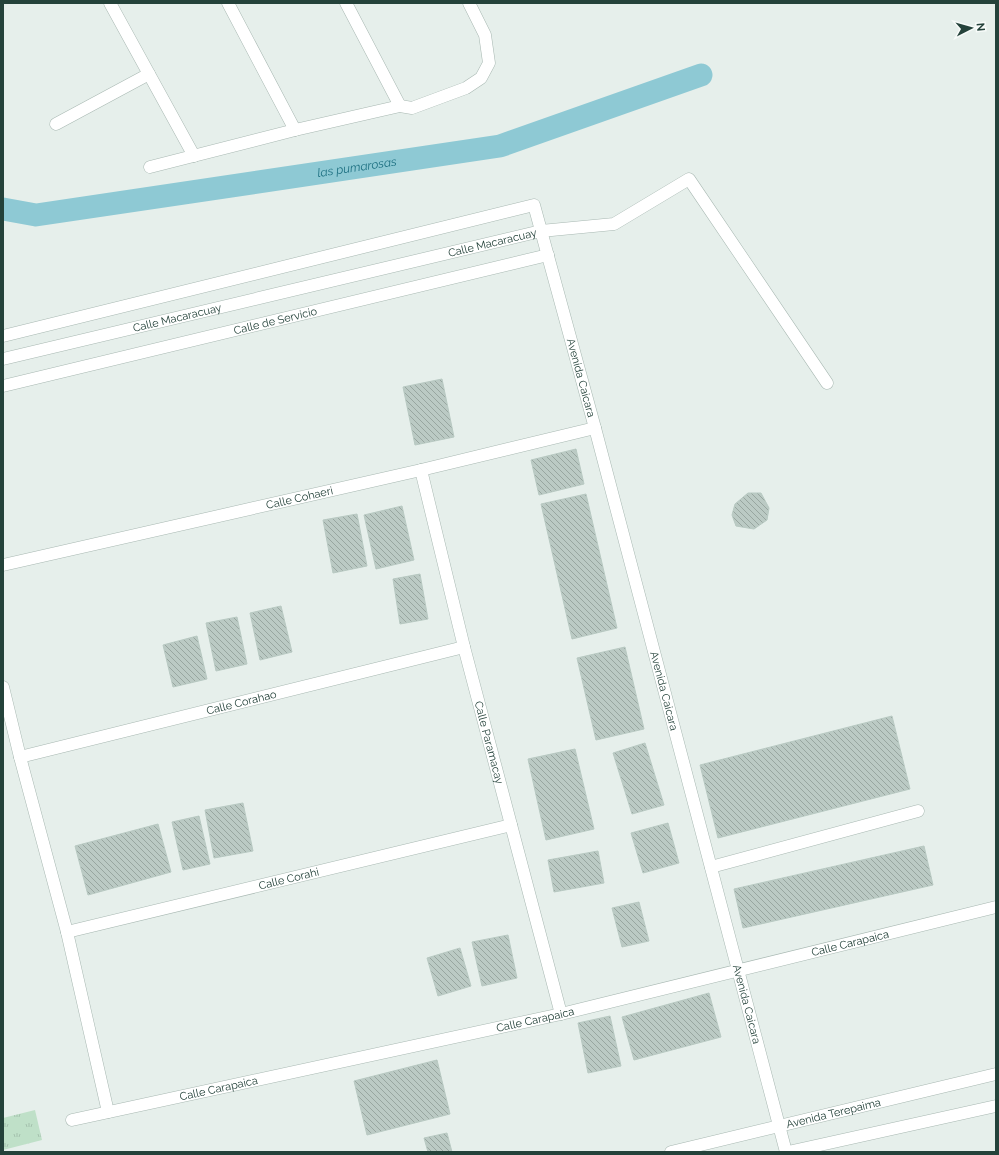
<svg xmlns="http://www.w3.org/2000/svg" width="999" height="1155" font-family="Raleway,sans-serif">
  <defs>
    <pattern id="park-tufts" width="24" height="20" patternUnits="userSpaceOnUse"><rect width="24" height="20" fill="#bfe0c8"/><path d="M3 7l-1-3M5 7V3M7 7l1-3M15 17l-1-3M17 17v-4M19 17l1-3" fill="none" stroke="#a4c1ad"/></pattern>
    <pattern id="building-back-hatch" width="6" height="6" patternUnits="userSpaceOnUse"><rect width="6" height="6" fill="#bbcac4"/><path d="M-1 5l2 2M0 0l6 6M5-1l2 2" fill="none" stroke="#98a6a0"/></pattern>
  </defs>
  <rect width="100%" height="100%" fill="#e6efeb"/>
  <path fill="url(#park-tufts)" d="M35 1110 42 1140 3 1150V1118Z"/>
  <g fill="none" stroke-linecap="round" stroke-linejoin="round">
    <path stroke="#8ec9d4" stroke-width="23" id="s1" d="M3 209 36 215 500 146 701 75"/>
  </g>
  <path fill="url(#building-back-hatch)" stroke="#b8c9c2" d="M442 379 454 437 415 445 403 387Z
    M576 449 584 484 539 495 531 460Z
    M748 493H761L769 508 767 520 754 529 736 526 732 515 735 504Z
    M586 494 617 628 572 639 541 504Z
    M402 506 414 560 376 569 364 515Z
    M357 514 367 566 333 573 323 520Z
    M420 574 428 619 400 624 393 579Z
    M281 606 292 652 260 660 250 613Z
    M237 617 247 664 216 671 206 623Z
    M197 636 207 679 173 687 163 645Z
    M625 647 644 729 596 740 577 658Z
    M892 716 910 789 718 838 700 765Z
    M645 743 664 805 632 814 613 753Z
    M575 749 594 829 546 840 528 759Z
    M243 803 253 851 214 858 205 810Z
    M199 816 210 864 183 870 172 822Z
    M668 823 679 863 643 873 631 833Z
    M158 824 171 872 88 895 75 846Z
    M924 846 933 885 743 928 734 889Z
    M598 851 604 883 554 892 548 860Z
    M639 902 649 941 622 947 612 908Z
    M508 935 517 978 482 986 472 942Z
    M460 948 471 986 438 996 427 958Z
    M709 993 721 1037 634 1060 622 1017Z
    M610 1016 621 1066 588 1073 578 1023Z
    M437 1060 450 1114 367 1135 354 1081Z
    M447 1133 452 1152H428L424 1138Z"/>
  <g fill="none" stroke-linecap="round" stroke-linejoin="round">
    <g stroke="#a8b8b2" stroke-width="13">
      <g id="minor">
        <path d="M110 3 194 156"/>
        <path d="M228 3 295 130"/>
        <path d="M346 3 400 106"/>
        <path d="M56 124 149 74"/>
        <path d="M150 167 295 130 400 106 412 108 466 88 481 78 489 63 485 35 469 3"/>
        <path id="s2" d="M3 336 534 205 595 428 786 1152"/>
        <path id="s3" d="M3 359 541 231 614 224 689 179 827 383"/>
        <path id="s4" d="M3 386 548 255"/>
        <path id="s5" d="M421 470 464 647 561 1014"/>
        <path id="s6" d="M3 565 421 470 595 428"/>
        <path d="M3 687 20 757 67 932 108 1112"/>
        <path id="s7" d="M20 757 464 647"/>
        <path d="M711 867 918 811"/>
        <path id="s8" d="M67 932 511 825"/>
        <path id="s9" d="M72 1120 561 1014 996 907"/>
        <path id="s10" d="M671 1152 996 1074"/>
        <path d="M788 1152 996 1106"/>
      </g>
    </g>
    <use href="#minor" stroke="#fff" stroke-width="12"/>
  </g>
  <g text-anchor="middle" stroke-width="3" stroke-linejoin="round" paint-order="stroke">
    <g font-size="11" fill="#24423a" stroke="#f7fbf9">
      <text dy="4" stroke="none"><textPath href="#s3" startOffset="503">Calle Macaracuay</textPath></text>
      <text dy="4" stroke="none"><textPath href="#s3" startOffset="179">Calle Macaracuay</textPath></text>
      <text dy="4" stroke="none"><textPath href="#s4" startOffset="280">Calle de Servicio</textPath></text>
      <text dy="4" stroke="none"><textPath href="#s2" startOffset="726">Avenida Caicara</textPath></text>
      <text dy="4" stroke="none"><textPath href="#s6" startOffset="304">Calle Cohaeri</textPath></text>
      <text dy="4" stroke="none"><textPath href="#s2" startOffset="1050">Avenida Caicara</textPath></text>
      <text dy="4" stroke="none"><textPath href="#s7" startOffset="228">Calle Corahao</textPath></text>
      <text dy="4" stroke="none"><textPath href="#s5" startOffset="281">Calle Paramacay</textPath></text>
      <text dy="4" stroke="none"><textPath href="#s8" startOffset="228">Calle Corahi</textPath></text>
      <text dy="4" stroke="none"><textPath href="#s9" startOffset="798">Calle Carapaica</textPath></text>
      <text dy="4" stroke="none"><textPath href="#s2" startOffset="1374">Avenida Caicara</textPath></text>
      <text dy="4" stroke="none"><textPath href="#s9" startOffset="474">Calle Carapaica</textPath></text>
      <text dy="4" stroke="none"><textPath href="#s9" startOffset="150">Calle Carapaica</textPath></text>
      <text dy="4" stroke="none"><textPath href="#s10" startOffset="167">Avenida Terepaima</textPath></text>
    </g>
    <g font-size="12" font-style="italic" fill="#1c6f80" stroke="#f7fbf9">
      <text dy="4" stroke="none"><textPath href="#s1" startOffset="358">las pumarosas</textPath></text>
    </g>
  </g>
  <rect width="999" height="1155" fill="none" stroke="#24423a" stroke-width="8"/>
  <g transform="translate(971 28) rotate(84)" stroke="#f7fbf9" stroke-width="3" paint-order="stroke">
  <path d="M0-3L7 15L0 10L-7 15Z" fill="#24423a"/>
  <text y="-6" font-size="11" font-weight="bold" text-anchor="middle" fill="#24423a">N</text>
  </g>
</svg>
